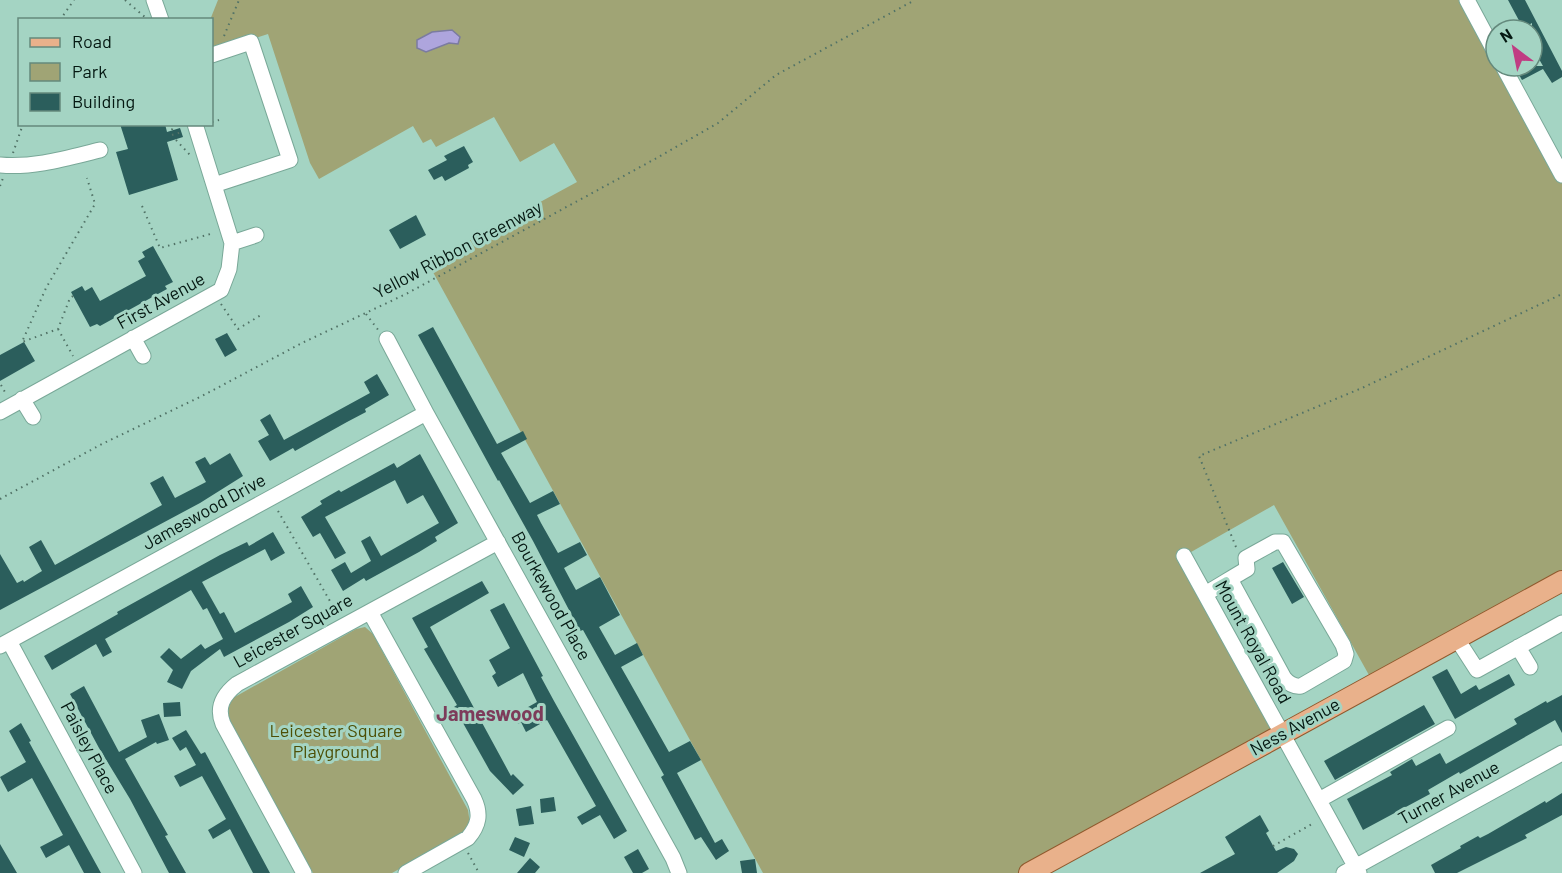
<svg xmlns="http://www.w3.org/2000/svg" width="1562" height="873" font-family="Barlow,sans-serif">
  <rect width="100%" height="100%" fill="#a4d4c3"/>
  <path fill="#a0a475" d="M218 0H1467L1496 54V66L1562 175V581L1374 684 1274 505 1184 556 1283 733 1027 873H763L428 263 577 182 554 143 520 162 494 117 436 147 431 139 423 143 413 126 319 179 310 163 268 34 212 52 210 20Z
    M365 627 373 634 468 810 470 824 459 836 392 873H313L228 718 229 706 233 698 356 629Z"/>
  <path fill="#aea5dd" stroke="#7b7ba0" stroke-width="1.5" d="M452 30 460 37 458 44 449 43 426 52 417 48V40L432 32Z"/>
  <path fill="#2b5e5c" d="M1508 0H1525L1562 71V77L1552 83 1543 69 1522 80 1514 66H1543L1532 47V23L1523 28Z
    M120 124H165L167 132 180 128 183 137 167 142 178 180 129 195 116 152 128 149Z
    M464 146 473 162 468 165 469 168 445 181 442 176 434 180 428 170 447 160 444 156Z
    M416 215 426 235 400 249 389 230Z
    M153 246 173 282 165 286 167 289 100 326 97 324 90 327 71 292 82 286 85 291 92 287 100 301 146 276 138 261 145 257 142 252Z
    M433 327 497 444 523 431 527 439 501 453 530 503 553 491 560 504 537 515 541 523 558 553 580 542 587 555 564 568 571 581 576 590 600 577 620 615 599 627 615 655 637 643 643 655 621 667 629 681 669 752 690 741 701 760 677 773 715 843 722 839 729 851 716 860 701 837 695 840 661 777 664 775 583 630 580 631 533 541 499 480 498 481 418 335Z
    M227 333 237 350 225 357 215 339Z
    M24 342 35 361 0 381V355Z
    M377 374 389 395 365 409 366 412 347 422 295 451 293 448 270 461 258 441 269 435 260 420 270 414 284 440 370 393 364 382Z
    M230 453 243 476 200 503 0 610V554L17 583 23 580 24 582 42 571 29 547 41 540 55 565 162 505 150 483 163 476 175 498 206 482 195 462 205 457 210 465Z
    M420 454 458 523 435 537 437 541 419 552 366 581 364 578 343 591 331 570 345 562 351 573 371 561 361 541 370 536 381 556 439 523 423 495 407 504 395 480 325 517 346 553 335 559 320 533 313 537 301 517 322 504 320 501 339 490 341 492 394 463 397 468Z
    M273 532 285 553 271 561 265 549 202 582 220 614 224 612 235 633 292 602 288 594 301 586 313 607 289 622 224 657 220 649 191 671 182 689 167 682 173 670 160 657 169 648 181 659 201 644 205 649 223 639 207 608 203 610 191 590 105 639 112 652 103 657 96 644 52 670 44 656 118 614 117 612 220 555 247 542 249 546Z
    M1283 562 1304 597 1292 604 1272 568Z
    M482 581 489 593 430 627 511 776 513 774 524 785 513 795 490 771 454 707 457 705 424 649 428 647 412 618Z
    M504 603 543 676 541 677 554 701 627 831 614 839 600 815 582 825 577 817 596 806 547 720 526 732 521 722 518 724 514 715 537 702 523 673 498 687 492 676 496 673 489 660 510 648 490 610Z
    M1447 669 1461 694 1476 685 1479 690 1509 674 1515 685 1455 719 1432 677Z
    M84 686 119 752 147 737 141 720 159 714 169 740 157 744 156 742 125 759 168 835 165 836 186 873H169L130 799 99 748 70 694Z
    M1562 695V733L1555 720 1460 774 1459 772 1428 790 1430 794 1363 830 1347 799 1392 775 1390 772 1412 759 1416 766 1440 753 1446 764 1517 724 1514 719 1546 701 1547 703Z
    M180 702 181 716 164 717 163 703Z
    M1424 705 1435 724 1335 780 1324 761Z
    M21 723 31 741 29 742 101 873H84L69 845 46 858 40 847 63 835 32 778 8 792 0 777 26 762 9 731Z
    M186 730 201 754 205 752 270 873H253L230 829 213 839 208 830 226 819 202 776 180 787 174 776 196 765 186 747 180 751 172 738Z
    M1562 793V815L1525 835 1527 838 1457 873H1435L1431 865 1461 848 1460 846 1478 836 1480 838 1488 834 1545 801 1546 803Z
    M554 797 556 811 541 813 540 799Z
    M531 806 534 824 519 826 516 809Z
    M1260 815 1269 831 1266 833 1276 851 1286 847 1294 849 1298 854 1294 861 1277 873H1200L1235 854 1225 837Z
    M515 837 530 843 524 857 509 850Z
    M0 844 17 873H0Z
    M638 849 649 869 642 873H633L624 857Z
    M530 858 540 867 535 873H517Z
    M755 859 757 873H742L740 861Z"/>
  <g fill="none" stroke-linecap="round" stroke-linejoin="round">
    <g stroke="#79a898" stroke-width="17">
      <path id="minor" d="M154 0 161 20
        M1467 0 1496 54
        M212 55 251 42 290 160 214 185
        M1503 66 1562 175
        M0 165C34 168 67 158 100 150
        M232 243 256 235
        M133 338 143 356
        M387 339 426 413 673 858 679 873
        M22 399 33 417
        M0 412 221 290 229 269 232 243 195 124
        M1184 556 1359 873
        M1205 594C1219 586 1233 577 1247 569L1246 558 1275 542H1283L1343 645 1346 654 1344 661 1301 686C1294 687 1289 684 1284 678L1230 579
        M370 612 474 799C481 814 479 825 468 838L406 873
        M1457 639 1477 670 1562 623
        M9 641 134 873
        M0 646 426 413
        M1518 647 1530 667
        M1319 800 1448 728
        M304 873 223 724C216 707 223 695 237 684L498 542
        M1344 873 1562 753"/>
    </g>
    <g stroke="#905a2e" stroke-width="22">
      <path id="major" d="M1029 873 1562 581"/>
    </g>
    <path stroke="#517266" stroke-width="2" stroke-dasharray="1.5 4.5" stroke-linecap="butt" d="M125 0 146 18
      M60 20 74 0
      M224 36 239 0
      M212 122 219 120
      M172 130 173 124
      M172 135 182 132
      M176 140 190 155
      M13 153 23 124
      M0 186 3 178
      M142 206 160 248 214 233
      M73 296 70 298 58 329 22 342 46 288 95 204 87 178
      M221 304 238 329 261 315
      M366 314 379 331
      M58 329 73 356
      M1 385 6 394
      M0 499 102 444 202 396 302 343 406 294 655 159 718 123 776 75 915 0
      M278 511 338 615
      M1236 547 1199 456 1362 388 1562 294
      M1273 846 1312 824
      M468 853 479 873"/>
    <use href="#minor" stroke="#fff" stroke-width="15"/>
    <use href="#major" stroke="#e9b18b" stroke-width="20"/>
  </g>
  <g text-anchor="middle" stroke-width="6" stroke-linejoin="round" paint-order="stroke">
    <g font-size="18" fill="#051812" stroke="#a4d4c3">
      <text transform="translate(458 250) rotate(-28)" y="6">Yellow Ribbon Greenway</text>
      <text transform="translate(161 301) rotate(-29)" y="6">First Avenue</text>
      <text transform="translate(204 512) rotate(-29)" y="6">Jameswood Drive</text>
      <text transform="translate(551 596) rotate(61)" y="6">Bourkewood Place</text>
      <text transform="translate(293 631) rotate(-29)" y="6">Leicester Square</text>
      <text transform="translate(1253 642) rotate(61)" y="6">Mount Royal Road</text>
      <text transform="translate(1295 727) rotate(-29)" y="6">Ness Avenue</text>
      <text transform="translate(89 748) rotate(62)" y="6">Paisley Place</text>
      <text transform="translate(1449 793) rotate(-29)" y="6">Turner Avenue</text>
    </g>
    <g font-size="18" fill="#4d4f06" stroke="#a4d4c3">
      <text x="336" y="737">Leicester Square<tspan x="336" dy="21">Playground</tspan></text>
    </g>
    <g font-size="20" font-weight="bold" fill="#7d3b5a" stroke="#a4d4c3">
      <text x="490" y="721">Jameswood</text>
    </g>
  </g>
  <rect x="18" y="18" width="195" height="108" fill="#a4d4c3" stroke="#64897c" stroke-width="1.5"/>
  <rect x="30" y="38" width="30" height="9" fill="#e9b18b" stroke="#64897c" stroke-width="1.5"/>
  <text x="72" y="48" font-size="18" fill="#051812">Road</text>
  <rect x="30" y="63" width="30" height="18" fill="#a0a475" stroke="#64897c" stroke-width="1.5"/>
  <text x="72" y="78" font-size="18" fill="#051812">Park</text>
  <rect x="30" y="93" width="30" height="18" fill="#2b5e5c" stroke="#64897c" stroke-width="1.5"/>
  <text x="72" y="108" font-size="18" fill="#051812">Building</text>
  <g transform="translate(1514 48) rotate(328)"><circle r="28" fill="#a4d4c3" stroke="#64897c" stroke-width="1.5"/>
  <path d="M0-4.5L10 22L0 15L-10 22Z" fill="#c03c82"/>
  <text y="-9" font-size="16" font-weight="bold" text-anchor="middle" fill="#051812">N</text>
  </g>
</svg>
